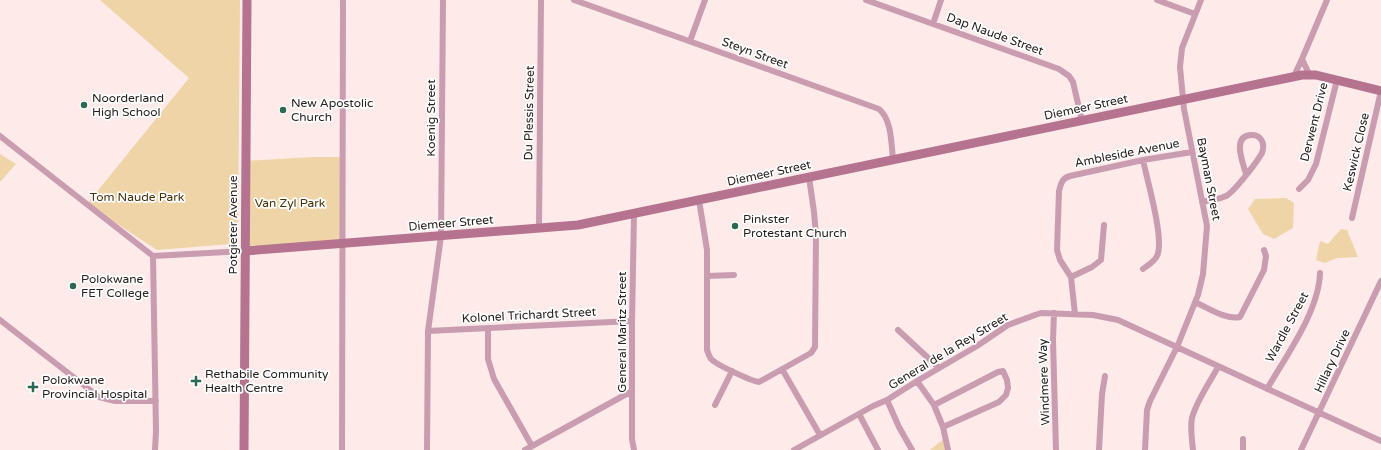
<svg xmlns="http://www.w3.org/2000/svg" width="1381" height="450" font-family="'Varela Round',sans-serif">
  <rect width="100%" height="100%" fill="#fdeae9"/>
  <path fill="#efd4a7" d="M100 0H240L238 237 231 244 157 250 87 204 189 78Z
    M0 154 16 164 0 182Z
    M313 157H342V244L245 251V161Z
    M1286 198 1294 203 1293 228 1274 239 1263 234 1248 209 1255 199Z
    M1341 229 1347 230 1358 257 1337 258 1325 263 1316 260 1320 241 1328 244Z
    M945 438 946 450H930Z"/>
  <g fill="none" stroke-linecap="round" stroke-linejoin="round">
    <path stroke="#ca9cb0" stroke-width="6" d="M574 0 879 109C892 120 891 143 893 159
      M866 0 1059 69 1069 76 1073 82 1082 121
      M1157 0 1195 14
      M933 24 941 0
      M690 41 705 0
      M1302 59 1309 74
      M1294 76 1302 59 1327 0
      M0 136 153 256
      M1143 160C1147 180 1165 240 1157 256 1154 262 1148 265 1143 269
      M1299 189 1308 180 1316 164 1337 80
      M699 200 707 250V350C708 353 709 356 711 359 717 365 751 381 759 382L811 353 815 347 816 235 814 212 809 177
      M1202 202C1210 200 1220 199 1226 196 1234 192 1257 162 1262 153 1263 150 1264 145 1262 141 1260 137 1256 135 1252 135 1231 135 1243 163 1246 174
      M634 214 632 321V439L634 450
      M1352 218 1381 91
      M539 227 541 0
      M153 256 156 431 155 450
      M153 256 245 251
      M707 276 734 275
      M1071 277 1092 267 1101 260 1104 225
      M1195 302C1208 308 1226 320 1240 317L1264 270 1266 256 1264 250
      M1054 313 1053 340 1056 450
      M1075 314 1071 277 1060 260 1057 250 1059 191C1061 184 1062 178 1070 176L1143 160 1192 152
      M0 320 99 397 115 401H156
      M488 328V359L494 379 532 446
      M898 330 939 368
      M428 331 632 321
      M782 369 820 435
      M917 381 934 405 943 427 948 450
      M1267 389C1286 356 1319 311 1320 273
      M887 400 899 427 912 450
      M715 405 732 371
      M934 405 998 372 1003 371 1007 380 1008 388 1006 395 999 402 943 427
      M859 414 878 450
      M342 450 343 0
      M427 450 428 331 441 236 443 0
      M525 450 632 391
      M794 450 873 406 887 400 917 381 977 346 1008 325 1035 315 1041 313 1093 315 1118 320 1381 441
      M1099 450 1102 394 1105 376
      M1145 450 1147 410 1150 401 1177 347 1198 295 1203 274 1207 226 1184 109 1180 67 1182 48 1201 0
      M1193 450C1192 440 1190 428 1192 418 1196 402 1210 382 1218 367
      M1243 450V439
      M1301 450 1381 281"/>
    <path stroke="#b57390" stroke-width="9" d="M245 251 578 225 1302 75H1316L1381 91
      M244 450 247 0"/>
  </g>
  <g fill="#2b6955" stroke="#fff" stroke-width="1.5">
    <circle cx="84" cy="105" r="4"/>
    <circle cx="283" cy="110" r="4"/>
    <circle cx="735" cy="226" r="4"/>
    <circle cx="73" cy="286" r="4"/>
    <path d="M194 375h4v4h4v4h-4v4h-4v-4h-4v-4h4z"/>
    <path d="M31 381h4v4h4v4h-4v4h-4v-4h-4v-4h4z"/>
  </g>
  <g text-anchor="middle" stroke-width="3.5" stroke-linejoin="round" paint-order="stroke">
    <g font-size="12" fill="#282120" stroke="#fff">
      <text transform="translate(995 34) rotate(20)" y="4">Dap Naude Street</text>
      <text transform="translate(755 53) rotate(20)" y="4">Steyn Street</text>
      <text transform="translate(1086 107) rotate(-12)" y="4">Diemeer Street</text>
      <text transform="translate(529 113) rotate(-89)" y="4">Du Plessis Street</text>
      <text transform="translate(431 118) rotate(-90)" y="4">Koenig Street</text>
      <text transform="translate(1314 122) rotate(-76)" y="4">Derwent Drive</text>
      <text transform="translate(1356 152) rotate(-77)" y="4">Keswick Close</text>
      <text transform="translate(1127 153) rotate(-11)" y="4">Ambleside Avenue</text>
      <text transform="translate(769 173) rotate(-12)" y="4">Diemeer Street</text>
      <text transform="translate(1209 179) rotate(79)" y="4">Bayman Street</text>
      <text transform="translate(451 223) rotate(-5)" y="4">Diemeer Street</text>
      <text transform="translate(233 225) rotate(-90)" y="4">Potgieter Avenue</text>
      <text transform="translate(529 315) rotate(-3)" y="4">Kolonel Trichardt Street</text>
      <text transform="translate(1287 327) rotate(-62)" y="4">Wardle Street</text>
      <text transform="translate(622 332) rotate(-90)" y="4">General Maritz Street</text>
      <text transform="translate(948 351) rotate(-31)" y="4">General de la Rey Street</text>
      <text transform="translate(1332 361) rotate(-65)" y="4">Hillary Drive</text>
      <text transform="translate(1044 382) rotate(-92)" y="4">Windmere Way</text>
    </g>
    <g font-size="12" fill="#282120" stroke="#fff" text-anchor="start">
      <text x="92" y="102">Noorderland<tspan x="92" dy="14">High School</tspan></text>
      <text x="291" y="107">New Apostolic<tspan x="291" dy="14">Church</tspan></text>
      <text x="743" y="223">Pinkster<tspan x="743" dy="14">Protestant Church</tspan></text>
      <text x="81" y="283">Polokwane<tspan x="81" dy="14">FET College</tspan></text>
      <text x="205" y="378">Rethabile Community<tspan x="205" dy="14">Health Centre</tspan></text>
      <text x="42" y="384">Polokwane<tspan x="42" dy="14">Provincial Hospital</tspan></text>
    </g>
    <g font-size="12" fill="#473208" stroke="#fff">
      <text x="137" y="201">Tom Naude Park</text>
      <text x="290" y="207">Van Zyl Park</text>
    </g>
  </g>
</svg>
